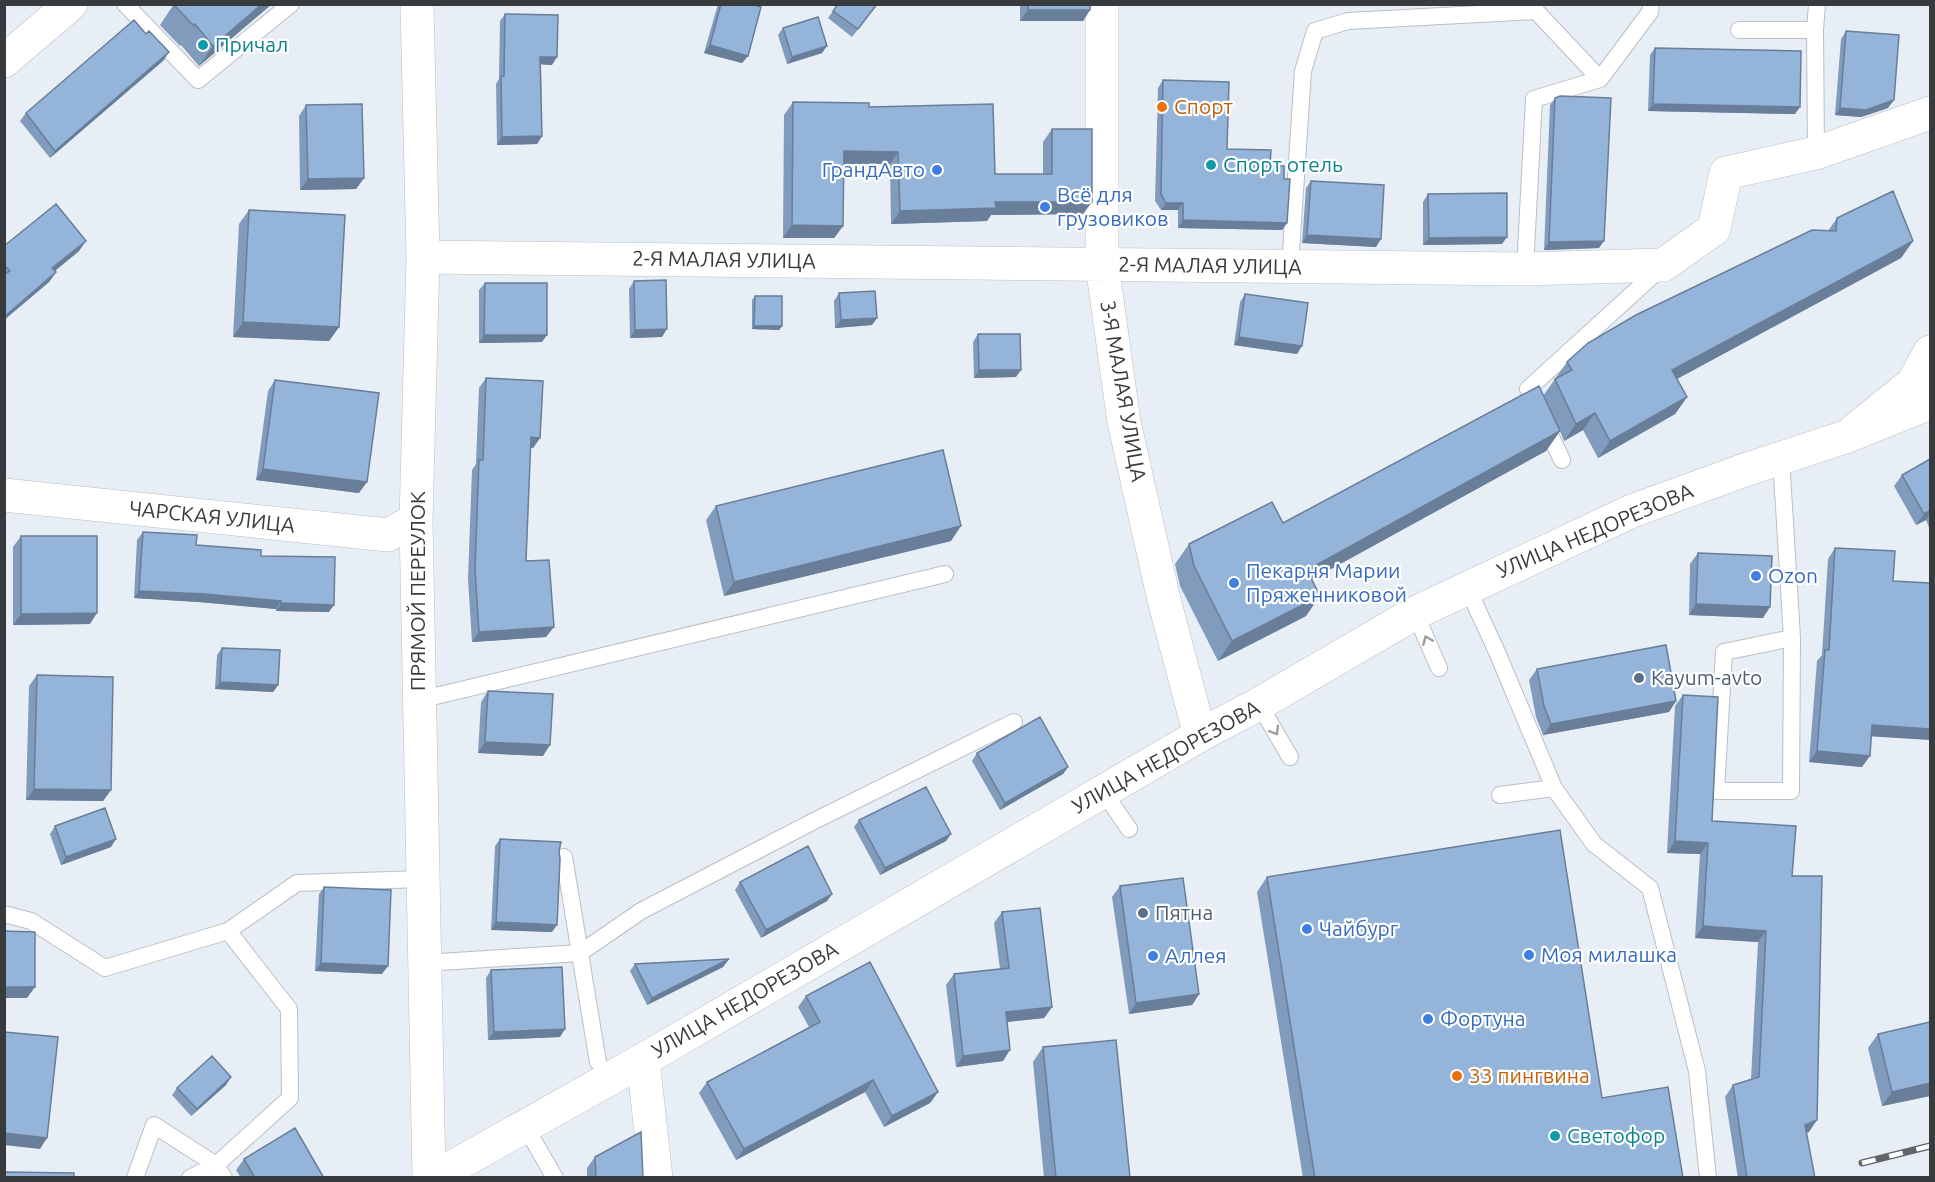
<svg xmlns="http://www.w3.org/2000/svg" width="1935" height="1182" font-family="Ubuntu,sans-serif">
  <rect width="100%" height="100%" fill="#e8eef5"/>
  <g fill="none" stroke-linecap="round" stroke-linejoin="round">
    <g stroke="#babfc6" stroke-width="18">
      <path id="service" d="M125 4 198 80 291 4
        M1739 30H1815
        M1816 153 1815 30 1817 4
        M1290 267 1303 71 1315 31 1348 21 1536 11 1600 79
        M1525 269 1534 99 1600 79 1650 12 1651 4
        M1781 458 1792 638 1724 652 1716 791H1791L1792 638
        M1562 460 1528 389 1662 267
        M1467 587 1497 652 1554 788
        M1415 613 1439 668
        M419 700 945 574
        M1259 704 1290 757
        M1103 791 1129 829
        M1500 795 1554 788 1594 844 1650 888 1697 1071 1708 1178
        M564 857 598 1062
        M4 914 31 921 105 968 228 931 297 883 422 879
        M424 963 580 953 641 911 814 821 1014 722
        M525 1126 555 1178
        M135 1178 154 1125 216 1165 224 1178
        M190 1178 216 1165 290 1098 289 1009 228 931"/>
    </g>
    <g stroke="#babfc6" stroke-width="34">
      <path id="minor" d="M417 4 423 257 416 520 429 1178
        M1102 4V265L1124 422 1164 600 1200 735
        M4 61 71 4
        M423 257 1525 269 1663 265 1714 229 1726 173 1816 153 1930 113
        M1856 429 1913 383 1930 352
        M4 495 388 535 416 520
        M643 1060 656 1178"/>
    </g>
    <g stroke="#babfc6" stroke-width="34">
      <path id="tertiary" d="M433 1178 643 1060 1200 735 1259 704 1415 613 1632 511 1742 471 1848 436 1930 403"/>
    </g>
    <use href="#service" stroke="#fff" stroke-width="16"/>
    <use href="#minor" stroke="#fff" stroke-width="33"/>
    <use href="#tertiary" stroke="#fff" stroke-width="33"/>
    <g stroke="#626669" stroke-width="7">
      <path id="rail" d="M1862 1163 1930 1146"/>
    </g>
    <use href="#rail" stroke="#fff" stroke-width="4.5" stroke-dasharray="14" stroke-linecap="butt"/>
  </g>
  <path fill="#809bbb" d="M174 4H272L199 66 181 45 180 46 160 25Z
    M718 4H751L748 56 742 63 704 53Z
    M838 4H878L852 37 828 18Z
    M1020 4H1090V10L1083 21H1020Z
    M505 14 552 65 541 64 542 136 537 144 497 145 496 84 499 79 500 21Z
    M783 28 822 53 787 64 778 35Z
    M1846 31 1888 108 1861 117 1835 115 1841 39Z
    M1655 48 1795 114 1648 111 1650 55Z
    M164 60 50 158 20 121 26 113Z
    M1163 80 1227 149 1270 166 1284 179 1287 223 1282 230 1178 228V210H1161L1155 201 1158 88Z
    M1555 98 1599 248 1544 250 1550 105Z
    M793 102 869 107 995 174H1043V142L1052 129 1083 214 991 215 987 221 891 224 890 164H844L843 226 834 238H783L784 115Z
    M306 105 364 178 356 189 300 190 299 116Z
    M1311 181 1376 247 1302 243 1306 188Z
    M1428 194 1502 244 1423 245V202Z
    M249 210 339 327 329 341 233 337 239 224Z
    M1837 218 1913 241 1901 258 1677 379 1687 397 1675 414 1598 458 1583 430 1564 441 1560 431 1546 451 1312 579 1306 616 1218 661 1180 586 1175 564 1189 544 1283 523 1543 396 1567 362 1828 231Z
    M4 246 79 251 55 271 56 272 49 282 4 320Z
    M634 281 662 337 630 338 629 289Z
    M485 283 542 342 479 343V290Z
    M839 293 877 318 872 325 835 328 834 301Z
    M1245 294 1297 354 1234 345 1240 302Z
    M755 296 782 326 779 330 752 329V300Z
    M978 334 1016 377 974 378 973 342Z
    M486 378 540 438 533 448H530L526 561 546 637 472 642 468 579 472 470 476 464 479 388Z
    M275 380 359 493 256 480 268 391Z
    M1930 459V530L1926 520 1916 525 1894 486 1902 475Z
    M716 506 951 541 724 596 706 520Z
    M143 532 196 545 261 556 329 612 276 611V609L199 602 134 598 137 540Z
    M21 536 90 624 13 625V547Z
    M1835 548 1862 767 1809 762 1817 661 1822 655 1828 559Z
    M1698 553 1763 618 1689 615 1690 564Z
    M222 648 278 685 273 692 215 689 217 655Z
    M1537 669 1676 701 1669 712 1543 735 1536 717 1529 680Z
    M37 675 111 790 103 801 26 800 29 686Z
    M488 691 543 756 478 753 481 702Z
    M1683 695 1712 821 1792 876 1809 1132 1806 1133 1815 1178H1738L1725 1097 1733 1085 1751 1079 1758 942 1695 938 1700 854 1667 853 1675 706Z
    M977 753 1068 767 1063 774 1000 810 972 761Z
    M859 820 951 834 946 841 880 875 854 827Z
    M55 826 111 847 61 865 50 834Z
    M500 839 559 851 552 932 491 930 495 846Z
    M1267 877 1602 1098 1683 1178H1303L1257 892Z
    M740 882 832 894 827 901 761 938 735 890Z
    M1120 886 1199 994 1192 1005 1129 1014 1112 897Z
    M324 887 382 974 315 971 319 894Z
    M1002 912 1052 1007 1044 1018 1007 1022 1003 1061 956 1067 946 985 954 974 1000 969 994 923Z
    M729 959 723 967 647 1005 630 971 635 964Z
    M491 970 560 1037 488 1040 486 978Z
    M806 996 938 1092 930 1103 884 1127 865 1092 736 1160 699 1093 707 1082 809 1027 798 1007Z
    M1930 1022V1096L1882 1106 1868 1048 1878 1034Z
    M1043 1047 1130 1178H1044L1033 1062Z
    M226 1085 191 1116 172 1095 177 1088Z
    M595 1157 643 1178H587V1168Z
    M244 1159 324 1178H241L236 1170Z"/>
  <path fill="#687e99" d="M262 4H272L199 66 213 46Z
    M1028 10H1090L1083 21H1020Z
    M710 45 748 56 742 63 704 53Z
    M827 46 822 53 787 64 792 57Z
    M169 52 164 60 50 158 55 151Z
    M540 57H557L552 65 535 64Z
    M1894 100 1888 108 1861 117 1835 115 1840 108Z
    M1653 104 1800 107 1795 114 1648 111Z
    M542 136 537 144 497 145 502 137Z
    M844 151 898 152 890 164H835Z
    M364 178 356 189 300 190 308 179Z
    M995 202H1092L1083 214 991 215 987 221 891 224 900 211Z
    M1166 203H1183L1178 210H1161Z
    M1183 220 1287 223 1282 230 1178 228Z
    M792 225 843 226 834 238H783Z
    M1307 235 1381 239 1376 247 1302 243Z
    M1507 237 1502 244 1423 245 1429 238Z
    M86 241 79 251 46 278 52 268Z
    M1604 241 1599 248 1544 250 1549 242Z
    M1913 241 1901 258 1660 388 1672 370Z
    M56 272 49 282 4 320V317Z
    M877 318 872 325 835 328 841 320Z
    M243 322 339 327 329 341 233 337Z
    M754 326H782L779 330 752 329Z
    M667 329 662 337 630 338 635 330Z
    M484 335H547L542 342 479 343Z
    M1239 337 1302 346 1297 354 1234 345Z
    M979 370H1021L1016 377 974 378Z
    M1687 397 1675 414 1598 458 1610 441Z
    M1595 413 1583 430 1564 441 1576 424Z
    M1560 431 1546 451 1293 590 1307 570Z
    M531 437 540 438 533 448 524 447Z
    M263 469 367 482 359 493 256 480Z
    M1930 510V513L1926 520 1916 525 1924 514Z
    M961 526 951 541 724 596 734 582Z
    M139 591 204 594 281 601 276 609 199 602 134 598Z
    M1320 596 1306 616 1218 661 1232 641Z
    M281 603 334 605 329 612 276 611Z
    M1696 604 1770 607 1763 618 1689 615Z
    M97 613 90 624 13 625 21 614Z
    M554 627 546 637 472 642 479 632Z
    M220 682 278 685 273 692 215 689Z
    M1676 701 1669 712 1543 735 1551 724Z
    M1872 725 1930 729V740L1865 736Z
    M485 742 550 745 543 756 478 753Z
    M1817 751 1870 756 1862 767 1809 762Z
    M1068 767 1063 774 1000 810 1005 803Z
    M34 789 111 790 103 801 26 800Z
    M951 834 946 841 880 875 885 868Z
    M116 839 111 847 61 865 66 857Z
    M1675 841 1708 843 1700 854 1667 853Z
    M832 894 827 901 761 938 766 930Z
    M496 922 557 925 552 932 491 930Z
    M1703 926 1766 931 1758 942 1695 938Z
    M729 959 723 967 647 1005 652 998Z
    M321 963 388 966 382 974 315 971Z
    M4 987H35L27 998H4Z
    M1199 994 1192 1005 1129 1014 1136 1003Z
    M1052 1007 1044 1018 998 1023 1006 1012Z
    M565 1029 560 1037 488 1040 494 1032Z
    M1010 1050 1003 1061 956 1067 963 1056Z
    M231 1077 226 1085 191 1116 197 1109Z
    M873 1080 865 1092 736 1160 744 1149Z
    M1930 1083V1096L1882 1106 1892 1092Z
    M938 1092 930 1103 884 1127 892 1116Z
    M1817 1120 1809 1132 1797 1136 1805 1125Z
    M4 1133 47 1138 40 1149 4 1145Z"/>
  <path fill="#95b4da" stroke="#687e99" stroke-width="1.5" d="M174 4H262L213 46 195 24 194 26 174 5Z
    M721 4H751L761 7 748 56 710 45Z
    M838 4H877L858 29 833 11Z
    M1028 4H1090V10H1028Z
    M505 14 558 15 557 57H540L542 136 502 137 501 76H504Z
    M818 17 827 46 792 57 783 28Z
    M134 20 146 34 149 31 169 52 55 151 26 113Z
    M1846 31 1899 35 1894 100 1866 110 1840 108Z
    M1655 48 1801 51 1800 107 1653 104Z
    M1163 80 1229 82 1227 149 1271 150 1270 166H1284V179H1290L1287 223 1183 220V203H1166L1161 194Z
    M1560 96 1611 98 1604 241 1549 242 1555 98Z
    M793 102 869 103V107L993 104 995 174H1052V129H1092V202H995L996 208 900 211 898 152 844 151 843 226 792 225Z
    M362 104 364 178 308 179 306 105Z
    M1311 181 1384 185 1381 239 1307 235Z
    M1893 191 1913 241 1672 370 1687 397 1610 441 1595 413 1576 424 1555 379 1572 370 1567 362 1588 343 1636 315 1812 230 1836 231 1837 218Z
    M1507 193V237L1429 238 1428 194Z
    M56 204 86 241 52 268 56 272 4 317V275L10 271 4 265V246Z
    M249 210 345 215 339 327 243 322Z
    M666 280 667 329 635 330 634 281Z
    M485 283H547V335H484Z
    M875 291 877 318 841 320 839 293Z
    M1245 294 1308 303 1302 346 1239 337Z
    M755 296H782V326H754Z
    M978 334H1020L1021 370H979Z
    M486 378 543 381 540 438 531 437 526 561 549 560 554 627 479 632 475 569 479 460H483Z
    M275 380 379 393 367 482 263 469Z
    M1539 386 1560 431 1307 570 1320 596 1232 641 1194 566 1189 544 1272 502 1283 523Z
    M943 450 961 526 734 582 716 506Z
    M1930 459V510L1924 514 1902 475Z
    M143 532 197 535 196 545 261 550V556L335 557 334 605 281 603V601L204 594 139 591Z
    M21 536H97V613L21 614Z
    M1835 548 1895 551 1893 581 1930 583V729L1872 725 1870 756 1817 751 1825 650H1829Z
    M1698 553 1772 556 1770 607 1696 604Z
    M1666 645 1676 701 1551 724 1544 706 1537 669Z
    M222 648 280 650 278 685 220 682Z
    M37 675 113 677 111 790 34 789Z
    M488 691 553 694 550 745 485 742Z
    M1683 695 1718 697 1712 821 1796 826 1792 876H1822L1817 1120 1805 1125 1815 1178H1747L1733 1085 1759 1077 1766 931 1703 926 1708 843 1675 841Z
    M1040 717 1068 767 1005 803 977 753Z
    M926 787 951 834 885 868 859 820Z
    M105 808 116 839 66 857 55 826Z
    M1560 830 1602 1098 1668 1087 1683 1178H1315L1267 877Z
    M500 839 561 842 559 851 560 859 557 925 496 922Z
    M808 846 832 894 766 930 740 882Z
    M1183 878 1199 994 1136 1003 1120 886Z
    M324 887 391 890 388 966 321 963Z
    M1040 908 1052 1007 1006 1012 1010 1050 963 1056 954 974 1009 968 1002 912Z
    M4 931 35 932V987H4Z
    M729 959 652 998 635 964Z
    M870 962 938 1092 892 1116 873 1080 744 1149 707 1082 820 1022 806 996Z
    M562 967 565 1029 494 1032 491 970Z
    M1930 1022V1083L1892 1092 1878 1034Z
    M4 1032 58 1037 47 1138 4 1133Z
    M1116 1040 1130 1178H1056L1043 1047Z
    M212 1056 231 1077 197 1109 177 1088Z
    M295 1128 324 1178H255L244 1159Z
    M641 1132 643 1178H596L595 1157Z
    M4 1172 74 1173V1178H4Z"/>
  <defs><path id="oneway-chevron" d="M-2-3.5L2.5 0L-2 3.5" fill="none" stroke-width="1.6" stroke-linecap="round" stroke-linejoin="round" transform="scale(1.5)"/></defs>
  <g stroke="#9c9d9e">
    <use href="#oneway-chevron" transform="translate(1427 640) rotate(-113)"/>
    <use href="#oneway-chevron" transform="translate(1275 731) rotate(59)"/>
  </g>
  <g fill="#0f9aa8" stroke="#fff" stroke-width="2">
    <circle cx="203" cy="45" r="6"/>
    <circle cx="1211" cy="165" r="6"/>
    <circle cx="1555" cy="1136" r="6"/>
  </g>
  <g fill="#e8710a" stroke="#fff" stroke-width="2">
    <circle cx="1162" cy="107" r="6"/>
    <circle cx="1457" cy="1076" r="6"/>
  </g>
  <g fill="#3f7fe0" stroke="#fff" stroke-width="2">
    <circle cx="937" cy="170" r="6"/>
    <circle cx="1045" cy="207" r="6"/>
    <circle cx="1756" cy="576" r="6"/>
    <circle cx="1234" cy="583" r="6"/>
    <circle cx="1307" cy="929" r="6"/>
    <circle cx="1529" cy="955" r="6"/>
    <circle cx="1153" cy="956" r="6"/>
    <circle cx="1428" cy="1019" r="6"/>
  </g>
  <g fill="#5c6f8a" stroke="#fff" stroke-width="2">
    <circle cx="1639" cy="678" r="6"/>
    <circle cx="1143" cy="913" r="6"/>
  </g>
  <g text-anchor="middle" stroke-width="4.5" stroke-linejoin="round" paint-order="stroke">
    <g font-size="21" fill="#0d838f" stroke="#fff" text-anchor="start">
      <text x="215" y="52">Причал</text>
      <text x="1223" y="172">Спорт отель</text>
      <text x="1567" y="1143">Светофор</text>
    </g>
    <g font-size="21" fill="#c56008" stroke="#fff" text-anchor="start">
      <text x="1174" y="114">Спорт</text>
      <text x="1469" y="1083">33 пингвина</text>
    </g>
    <g font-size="21" fill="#366cbe" stroke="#fff" text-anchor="start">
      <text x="925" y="177" text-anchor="end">ГрандАвто</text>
      <text x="1057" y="202">Всё для<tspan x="1057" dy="24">грузовиков</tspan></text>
      <text x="1246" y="578">Пекарня Марии<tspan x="1246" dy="24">Пряженниковой</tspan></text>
      <text x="1768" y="583">Ozon</text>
      <text x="1319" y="936">Чайбург</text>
      <text x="1541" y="962">Моя милашка</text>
      <text x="1165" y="963">Аллея</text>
      <text x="1440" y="1026">Фортуна</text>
    </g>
    <g font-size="21" fill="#383b3d" stroke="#fff">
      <text transform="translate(724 260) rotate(1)" y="7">2-Я МАЛАЯ УЛИЦА</text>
      <text transform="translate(1210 266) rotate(1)" y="7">2-Я МАЛАЯ УЛИЦА</text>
      <text transform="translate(1123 391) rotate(80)" y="7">3-Я МАЛАЯ УЛИЦА</text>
      <text transform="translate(212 517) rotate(6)" y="7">ЧАРСКАЯ УЛИЦА</text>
      <text transform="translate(1595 531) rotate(-23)" y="7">УЛИЦА НЕДОРЕЗОВА</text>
      <text transform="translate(418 591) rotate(-90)" y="7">ПРЯМОЙ ПЕРЕУЛОК</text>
      <text transform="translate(1166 757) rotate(-29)" y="7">УЛИЦА НЕДОРЕЗОВА</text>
      <text transform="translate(745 1000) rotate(-30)" y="7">УЛИЦА НЕДОРЕЗОВА</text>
    </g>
    <g font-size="21" fill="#4e5e75" stroke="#fff" text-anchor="start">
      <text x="1651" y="685">Kayum-avto</text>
      <text x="1155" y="920">Пятна</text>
    </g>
  </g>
  <rect width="1935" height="1182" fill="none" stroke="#383b3d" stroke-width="12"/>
</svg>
